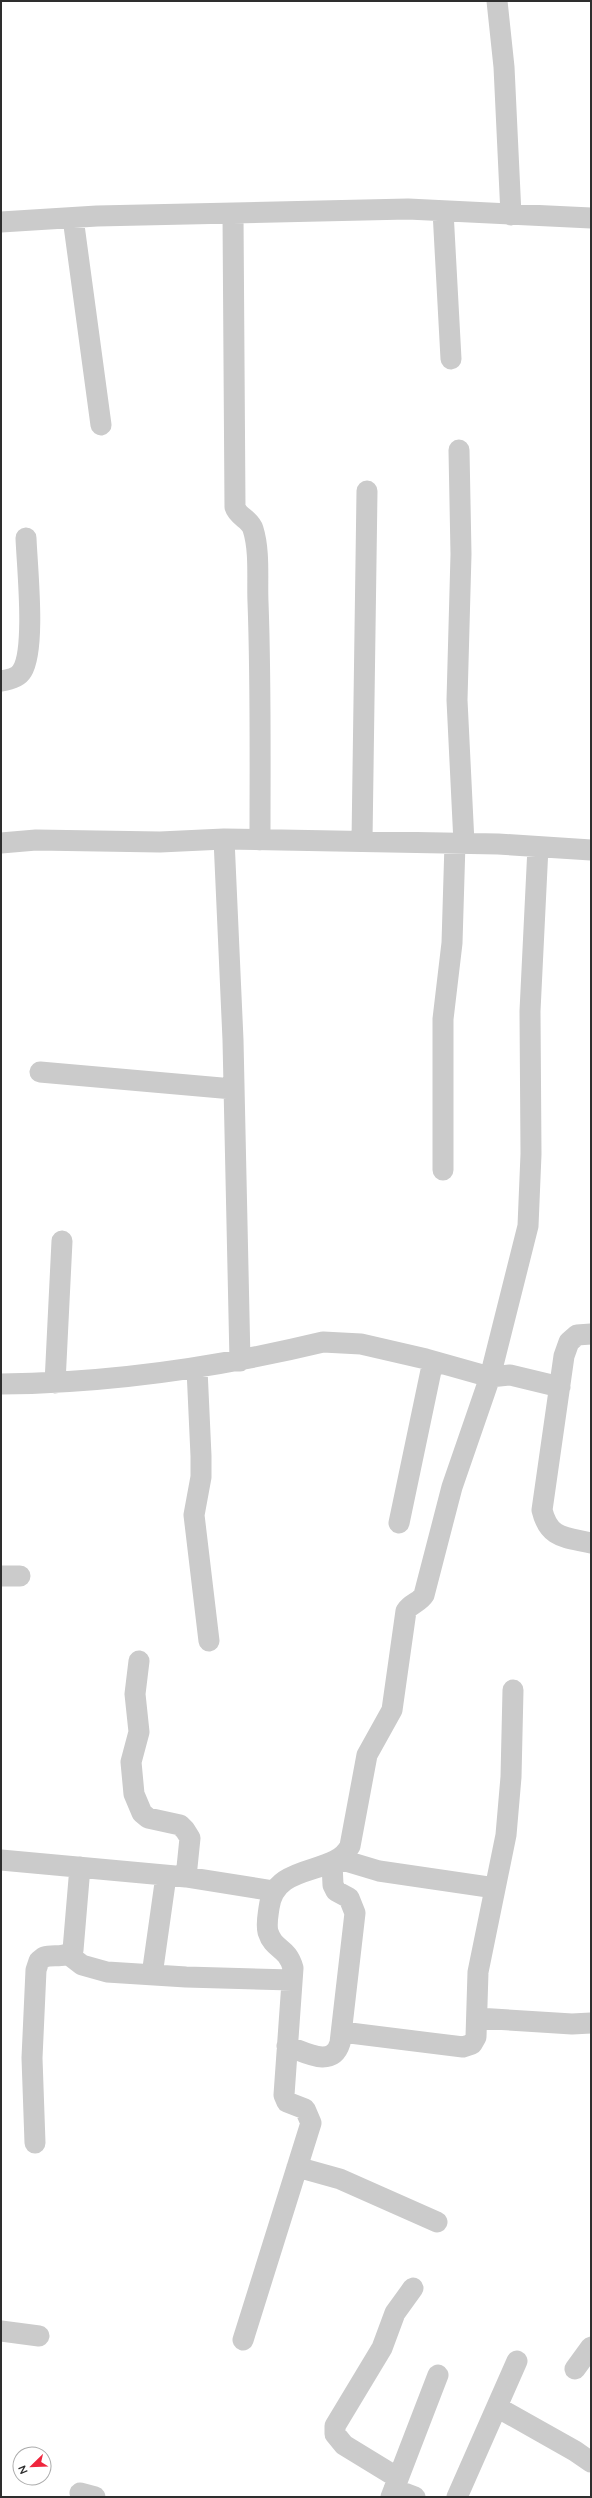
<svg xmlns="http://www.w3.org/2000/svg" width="592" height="2498" font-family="Quicksand,sans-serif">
  <rect width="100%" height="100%" fill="#fff"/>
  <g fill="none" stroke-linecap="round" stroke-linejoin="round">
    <path stroke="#cbcbcb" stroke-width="21" d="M497 1 504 67 511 215
      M443 211 451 359
      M233 214 235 507C238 517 250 519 253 529 260 551 257 580 258 602 261 681 260 761 260 840
      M73 218 101 425
      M1 222 97 216 408 209 591 218
      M459 450 461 554 457 700 464 843
      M1 681C8 680 18 678 22 671 36 649 27 566 26 538
      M224 839 233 1040 240 1361
      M362 841 367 491
      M1 843 36 840 160 842 224 839 498 844 591 850
      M40 1072 233 1089
      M443 1170V1019L452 943 455 843
      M591 1334 577 1335 569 1342 564 1356 542 1510C549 1539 565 1537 591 1543
      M197 1369 201 1456V1477L194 1515 209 1641
      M55 1383 62 1241
      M1 1384C112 1383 215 1368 323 1342L361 1344 426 1359 490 1377 510 1375 560 1387
      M399 1523 433 1361
      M1 1576H20
      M139 1661 135 1694 139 1732 131 1762 134 1794 142 1813 148 1818 180 1825 185 1830 190 1838 186 1877
      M339 1859 379 1871 495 1888
      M1 1860 186 1877 274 1891
      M69 1955 82 1965 107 1972 186 1977 292 1980
      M152 1975 166 1876
      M477 2018 572 2024 591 2023
      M342 2032 463 2047 472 2044 476 2037 478 1972 506 1835 511 1777 513 1690
      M287 2046C305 2052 332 2069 340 2043L355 1913 349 1898 336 1891 333 1885 332 1863
      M35 2143 32 2058 36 1970 39 1961 44 1957C54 1954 65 1959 73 1950L80 1867
      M297 2167 340 2179 437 2222
      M1 2331 39 2336
      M243 2340 311 2123 305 2109 287 2102 284 2095 293 1968C287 1946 274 1951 268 1932 266 1924 268 1916 269 1908 275 1861 335 1877 350 1846L367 1755 392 1710 406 1611C411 1603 419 1603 424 1595L452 1487 490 1377 528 1226 531 1154 530 1011 538 847
      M575 2369 591 2347
      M497 2407 575 2451 591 2462
      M398 2478 344 2445 335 2434V2426L382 2348 395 2313 413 2288
      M394 2489 415 2497
      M80 2493 95 2497
      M391 2497 438 2375
      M457 2497 517 2361"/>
  </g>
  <rect width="592" height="2498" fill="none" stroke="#2e2e2e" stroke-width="4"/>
  <g transform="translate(32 2466) rotate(247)"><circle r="19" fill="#ffffff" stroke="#ababab"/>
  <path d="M0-3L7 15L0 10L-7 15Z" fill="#ef253d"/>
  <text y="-6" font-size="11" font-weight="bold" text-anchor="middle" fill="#2e2e2e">N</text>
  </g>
</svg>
